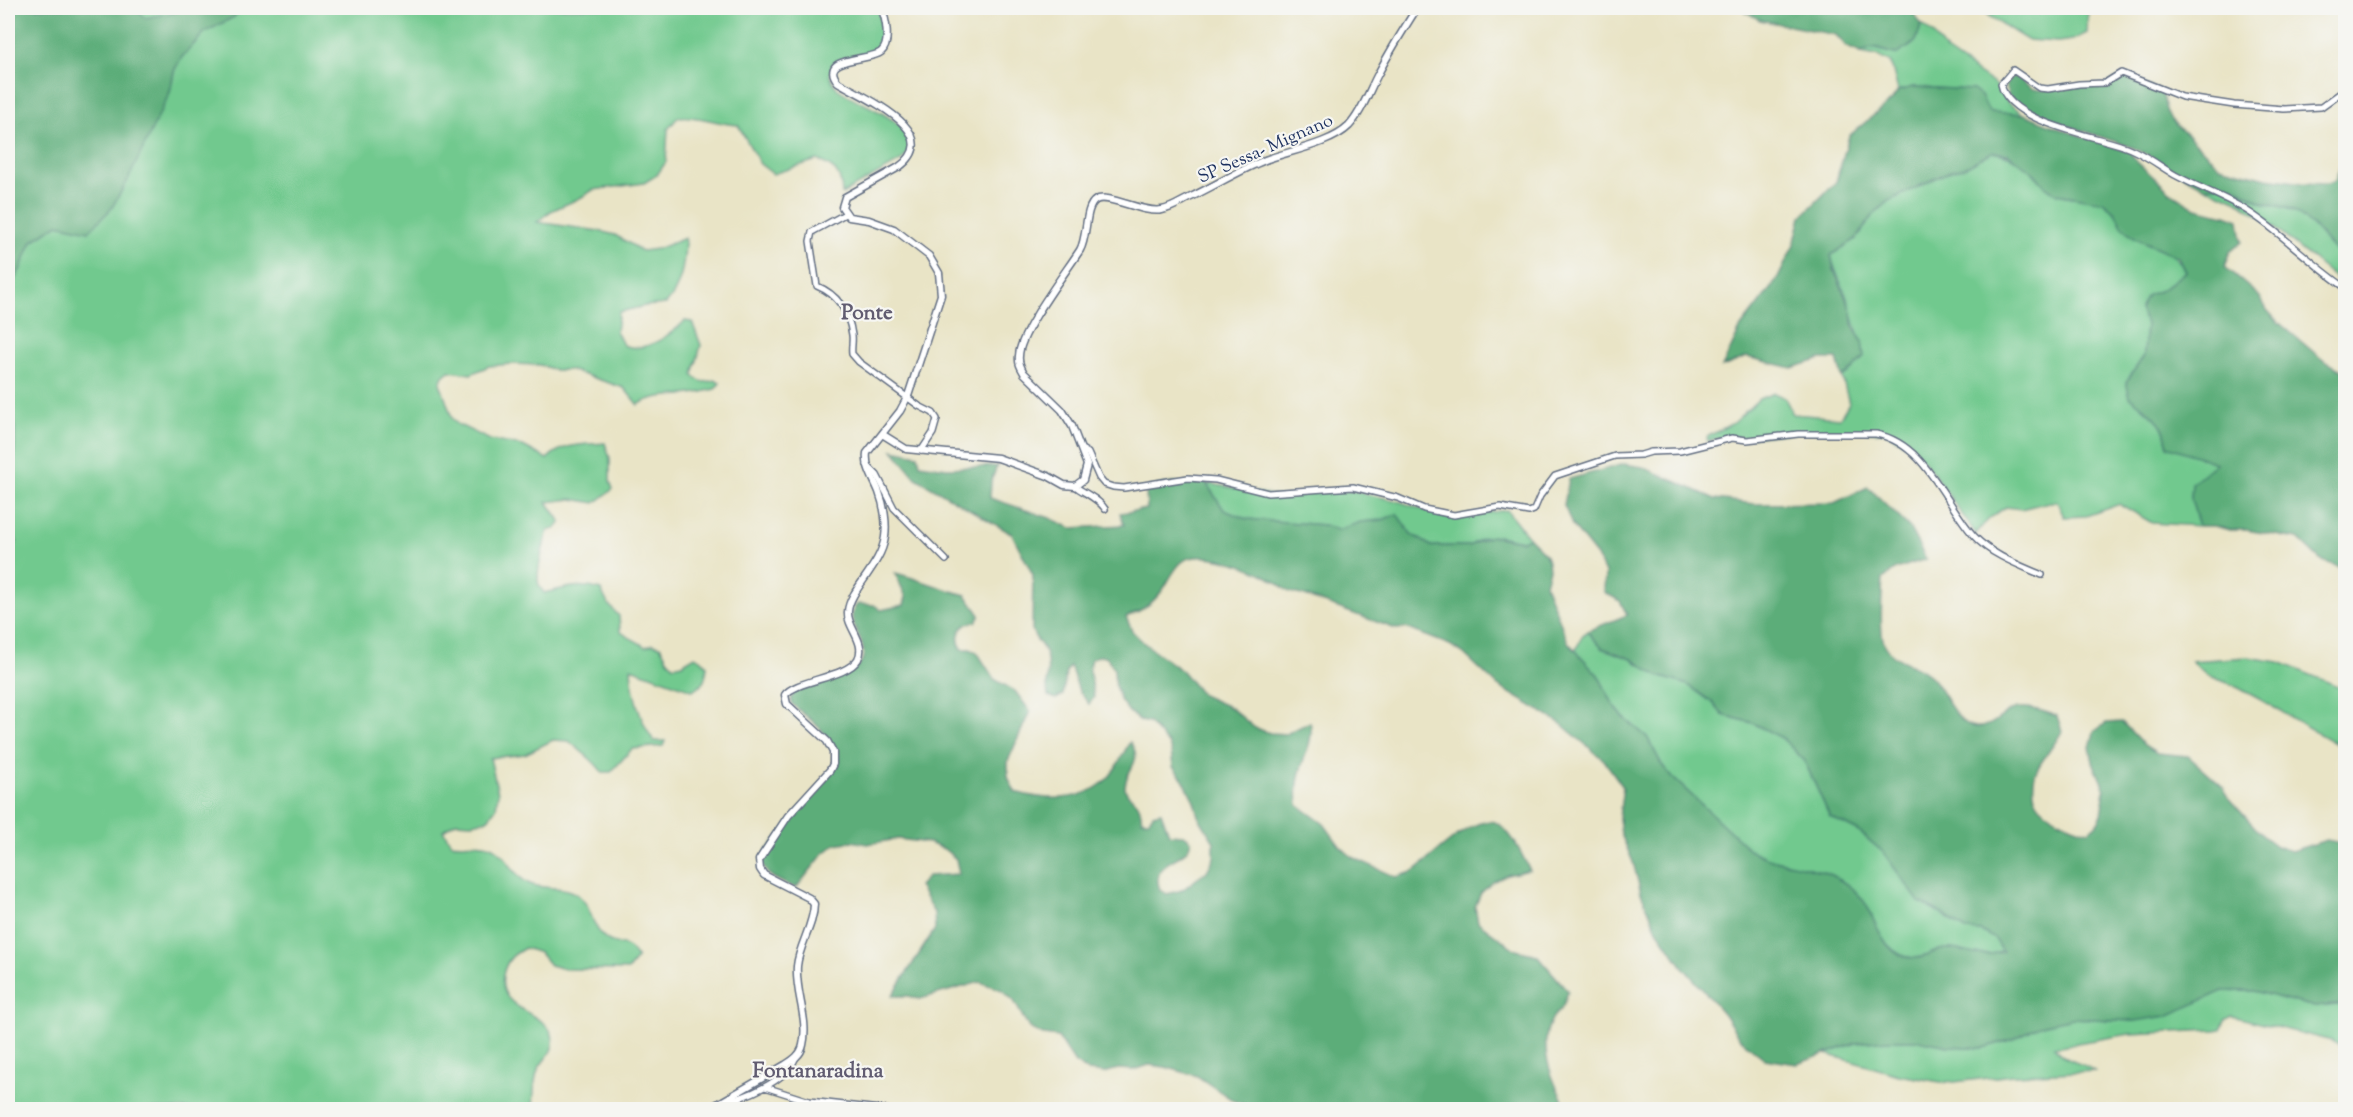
<svg xmlns="http://www.w3.org/2000/svg" width="2353" height="1117" font-family="'Sorts Mill Goudy',serif">
  <rect width="100%" height="100%" fill="#f6f6f2"/>
  <filter id="ink" filterUnits="userSpaceOnUse"><feTurbulence type="fractalNoise" baseFrequency=".0167" numOctaves="2"/><feDisplacementMap in="SourceGraphic" scale="12" xChannelSelector="R" yChannelSelector="G"/><feConvolveMatrix kernelMatrix="1 2 1 2 8 2 1 2 1" color-interpolation-filters="sRGB"/></filter>
  <filter id="wash" filterUnits="userSpaceOnUse"><feTurbulence type="fractalNoise" baseFrequency=".008" numOctaves="4" result="noise"/><feDisplacementMap in="SourceGraphic" scale="24" xChannelSelector="R" yChannelSelector="G"/><feGaussianBlur stdDeviation="1.35" result="paint"/><feColorMatrix in="noise" values="0 0 0 0 0 0 0 0 0 0 0 0 0 0 0 0 0 1.4 0 .05"/><feComposite in="paint" operator="in"/></filter>
  <g filter="url(#wash)">
    <rect width="100%" height="100%" fill="#e9e4c6"/>
    <path fill="#71c98e" stroke="#467c76" stroke-width="1.5" d="M135 8H180L177 12 145 18Z
      M242 8H878C881 20 884 38 878 50L837 60 832 64 830 76C832 80 834 85 837 88 856 105 937 126 901 161L842 194C841 173 836 168 817 160L773 174 760 164 738 125C717 124 699 115 678 117L668 129 666 162 657 175 644 183 593 190 580 198 551 211 537 222 599 231 615 235 642 251 657 249 685 238C685 261 682 287 666 304L645 306 619 312 616 331 623 345C645 354 669 336 685 321L692 322 701 345 693 375C700 383 705 383 715 380L720 383 715 389C707 391 699 393 691 394 672 397 655 394 638 405L624 388 570 370H555L540 365 511 364 489 366 471 374 449 371 443 376 440 383 452 418 457 424 490 440 523 446 547 459C563 443 583 445 605 443L610 458V481L613 489 595 503 572 499 547 502 561 522 556 528 548 531C545 540 537 570 538 580 538 585 541 589 544 593 565 588 580 583 601 590L608 604 619 616 620 631C628 638 638 641 645 647L653 644 660 646 668 660 674 666 682 664 695 656 702 660 707 666C706 678 704 687 692 690L631 668C632 692 640 722 654 741H665L663 746 632 749 611 772H602C593 759 581 752 569 741L553 740 525 754 490 758 498 793 496 808 487 820 472 823 456 822 443 830 451 843C465 846 477 840 491 846 507 853 512 876 530 884 545 890 565 885 578 895 592 906 590 922 601 934 611 946 620 942 629 948 632 950 635 955 637 958L628 970 565 969 550 965 540 953 525 948C514 954 508 958 504 971 492 1013 552 1011 553 1040 554 1053 544 1058 539 1068 533 1079 534 1097 533 1109H8V552L17 542 8 520V501L11 484V403L8 401V291L20 270 32 241 58 224 89 231 170 92 174 71 181 58 205 32 234 17Z
      M1976 8H2088L2087 33 2073 40 2058 42 2027 40Z
      M1921 24 1933 34 1946 51 1997 86 2008 103 2024 114 1989 112 1973 90 1913 87 1898 91 1891 63 1877 56 1861 53C1875 43 1884 54 1897 54 1915 42 1916 47 1921 24Z
      M1992 152C2008 154 2024 162 2035 175 2042 182 2047 189 2056 193 2068 199 2092 196 2105 203 2117 211 2120 225 2131 234 2151 251 2171 244 2186 271L2162 290 2147 295 2140 309 2146 324 2144 356 2126 382 2142 408 2155 417 2164 430 2168 446 2216 463 2192 484 2191 499 2199 526 2152 523 2120 504 2086 516 2064 517 2057 502H2049L2021 509 2006 507C1992 516 1985 521 1976 534L1925 462 1909 446 1885 432H1800L1749 438 1728 436 1707 441V437L1733 423 1759 399 1774 393 1785 398 1793 414 1840 418 1849 403 1842 377 1853 369 1862 341C1854 328 1853 315 1848 300 1842 285 1834 271 1831 255L1856 239 1875 213 1887 202 1950 171 1965 167Z
      M2220 185C2236 187 2245 194 2259 201 2276 208 2285 203 2303 218 2318 229 2327 249 2345 254V286L2260 216 2236 200 2205 187Z
      M1206 483 1282 497 1312 492 1353 491 1398 501 1447 518 1507 510 1529 538 1522 541 1499 536 1483 538 1469 546H1431L1411 534 1397 515 1382 520 1361 522 1338 530 1324 525 1246 519 1224 510Z
      M1587 631 1603 648 1632 659 1658 676 1688 685 1713 703 1723 715 1753 723 1782 738 1804 760 1830 817 1858 831 1883 852 1920 902 1934 909 1965 929 1981 931 1995 939 2004 952C1993 954 1983 956 1972 954 1962 952 1955 948 1945 949 1934 950 1927 958 1914 958 1878 957 1869 900 1841 881 1815 863 1778 867 1750 850L1672 777 1662 765 1647 737 1623 717 1613 704 1598 675 1575 652 1582 636Z
      M2248 657 2279 662 2345 689V749L2261 700 2233 685 2207 675 2192 661Z
      M2223 991H2254L2315 1007 2345 1004V1049L2332 1041 2232 1016 2225 1020 2221 1029 2215 1030 2130 1034 2054 1047C2067 1064 2078 1060 2095 1071L2013 1075 1946 1083 1899 1075 1826 1054 1856 1043 1886 1040H1918L1949 1046 1983 1048 2013 1039 2041 1025 2072 1018 2135 1021Z"/>
    <path fill="#5cad79" stroke="#3c6e6c" stroke-width="1.5" d="M8 8H135L145 18 176 12 180 8H242L234 17 205 32 181 58 174 71 170 92 127 182 111 209 89 231 58 224 32 241 20 270 8 291Z
      M1744 8H1912V11L1921 24C1916 47 1915 42 1897 54 1884 53 1875 43 1861 53L1847 47 1836 35 1760 20 1746 12Z
      M2015 76 2033 89 2041 90 2077 86 2096 87 2123 77 2162 91 2166 110 2171 120 2220 166 2267 178 2303 183 2327 184 2335 181 2342 162 2341 118 2345 115V254L2335 251 2314 227 2291 209 2260 201 2233 186 2220 185 2205 187 2134 148 2034 114 2008 96 2006 87 2008 79Z
      M1913 87 1973 90 1981 96 1989 112 2024 114 2066 131 2130 152 2135 160 2170 192 2196 208 2226 215 2239 220 2242 242 2230 252 2225 267 2260 297 2267 310 2277 321 2323 360 2345 372V569L2320 560 2298 539 2246 530H2230L2214 526H2199L2191 499 2192 483 2216 463 2168 446 2164 430 2155 417 2130 397 2126 382 2144 356 2146 324 2140 309 2147 295 2162 290 2186 271 2178 257 2134 237 2122 226 2115 212 2103 202 2057 194 2044 185 2034 173 2008 154 1992 152 1965 167 1950 171 1887 202 1875 213 1856 239 1831 255 1834 270 1852 312 1854 328 1862 341 1864 357 1853 369 1842 377 1837 359H1821L1792 368 1747 357 1722 367 1741 327 1777 280 1794 245 1801 217 1836 182 1849 136 1892 100 1898 91Z
      M8 401 11 403C19 430 13 473 8 501Z
      M893 450 918 455 920 464 947 468 997 466 991 482 990 498 1050 518 1071 528 1124 525 1120 513 1147 509 1146 491C1158 481 1190 483 1206 483L1224 510 1246 519 1324 525 1338 530 1361 522 1382 520 1397 514 1411 534 1431 546H1469L1491 536 1522 541 1529 538 1545 554 1548 561 1549 569 1545 584 1568 642 1598 675 1613 704 1623 717 1647 737 1662 765 1672 777 1750 850C1777 866 1810 863 1837 878 1847 884 1859 893 1865 903 1878 924 1883 957 1914 958 1927 959 1934 950 1944 949 1954 948 1962 951 1971 953 1982 956 1993 954 2003 952L1995 939 1981 931 1966 930 1934 909 1919 902 1883 852 1858 831 1830 817 1804 760 1782 738 1753 723 1723 715 1713 703 1688 685 1658 676 1632 659 1602 648 1587 631 1627 615 1620 601 1604 592 1605 573 1597 556 1572 525 1564 505 1569 479 1624 464 1643 467 1715 499 1755 504 1834 503 1868 487 1909 527 1926 559 1896 569 1883 579C1882 593 1879 630 1884 643 1893 663 1916 662 1931 677 1944 690 1955 725 1976 727 1992 728 1999 716 2012 710 2024 704 2045 712 2057 716L2062 731C2055 745 2044 756 2037 770 2033 778 2032 794 2037 802 2044 815 2074 828 2089 831L2100 821 2105 790 2093 762 2090 747 2094 732 2106 723 2122 722 2144 745 2157 753 2188 756 2223 787 2231 801 2263 836 2276 846 2291 851 2327 840 2346 844 2345 1004 2315 1007 2254 991H2223L2167 1016 2135 1021 2072 1018 2041 1025 2013 1039 1983 1048 1949 1046 1918 1040H1886L1856 1043 1797 1064 1765 1059 1740 1039 1724 1014 1683 967 1657 930 1641 893 1633 862 1621 834 1619 818 1623 787 1604 760 1560 723 1498 686 1463 653 1450 645 1406 628 1396 629 1302 595C1284 592 1288 590 1275 581 1256 569 1201 547 1182 562 1175 568 1170 578 1166 585 1156 601 1144 610 1126 617L1132 631 1144 643 1182 671 1202 695 1231 708 1255 728 1270 733 1286 734 1310 722C1315 741 1302 758 1299 777 1297 786 1297 795 1298 805L1324 824 1340 846 1352 857 1396 877C1402 875 1409 874 1414 871 1431 859 1478 809 1499 824 1513 834 1522 856 1530 870L1507 875 1493 882 1481 893 1475 907 1478 922 1516 950 1537 955 1568 991C1566 997 1565 1004 1561 1009 1558 1012 1554 1015 1552 1019 1536 1047 1554 1085 1568 1109H1282L1248 1106 1234 1101 1197 1076 1165 1067 1149 1065 1134 1070 1118 1069 1104 1073 1088 1071 1075 1063 1058 1037 1043 1035 1029 1028 1014 1001 1002 990 980 982 920 999 908 996H892L935 929 934 913 919 886 928 876 959 874 956 859 944 849 929 843 898 839 867 844 852 841 836 844 824 853 796 888C780 881 766 878 761 861L766 851 831 773C845 740 813 723 792 704L791 699 794 692C810 687 848 678 859 665 876 645 838 620 858 604L874 605 881 610 904 605 906 597 895 573C920 579 941 589 966 595L980 615 976 622C961 623 954 636 962 649H970L977 652 994 679 1015 691 1030 711 1008 761V777L1015 792C1045 801 1084 803 1108 778 1117 769 1123 753 1130 742 1145 762 1125 769 1125 787 1125 797 1136 798 1139 806 1141 810 1141 816 1142 820H1149L1153 814 1161 812 1169 834 1184 835 1191 840C1189 864 1148 857 1160 890L1167 894 1182 890 1207 871 1214 858V842L1198 816 1194 801 1183 779 1173 767 1171 751 1168 744 1149 723 1141 721 1129 712 1120 700 1115 685 1114 669 1106 656H1098L1091 659C1087 671 1093 685 1094 698L1089 704 1079 691 1070 666 1066 672 1063 695 1056 699 1048 696C1045 682 1050 669 1046 655 1044 645 1034 640 1032 629L1033 575 1012 534 916 478Z"/>
  </g>
  <g filter="url(#ink)">
    <g fill="none" stroke-linecap="round" stroke-linejoin="round">
      <g stroke="#636e82" stroke-width="8">
        <path id="minor" d="M2346 89 2321 107 2284 109 2234 105 2182 97 2121 73 2105 83 2079 84 2048 89 2039 88 2013 70 2001 84C2008 122 2092 135 2123 146 2142 152 2158 165 2175 175 2199 188 2226 197 2249 212 2283 234 2312 265 2346 288
          M845 214 812 232 810 241 817 286C839 295 849 313 852 335 853 341 851 348 852 354L859 362 919 406 933 413 937 419 933 433 921 451
          M1083 450 1088 453 1099 478 1104 484 1113 487 1124 488 1188 478 1216 480 1268 493 1353 487 1398 498 1424 509 1454 515 1500 507 1529 512 1534 510 1540 496 1555 476 1615 456 1641 455 1651 452 1680 451 1732 438 1747 440 1798 434H1876C1926 444 1943 501 1974 536 1991 555 2019 565 2042 575
          M867 465 877 475 894 508 946 560
          M1075 486C1085 494 1098 498 1105 509
          M765 1087 809 1101 889 1110
          M723 1102C745 1098 786 1081 795 1059"/>
      </g>
      <g stroke="#636e82" stroke-width="9">
        <path id="tertiary" d="M882 434 906 449 998 458 1048 476 1064 485 1075 486 1083 480 1087 465 1072 426 1062 410 1024 373C1021 368 1018 363 1019 356 1019 333 1066 272 1080 250 1088 237 1084 207 1096 200 1108 193 1143 214 1162 210 1173 208 1182 201 1191 197 1216 185 1240 170 1265 160 1289 151 1331 144 1349 126 1362 112 1369 91 1378 74 1390 51 1403 30 1417 8
          M705 1110 721 1102 785 1065C793 1060 801 1055 803 1045 809 1019 795 993 797 966 799 945 814 925 814 904L809 898 764 875 760 869 759 860 788 816 830 770 833 764V752L827 741 787 704 785 695C795 680 847 678 858 659 867 642 846 627 848 611 850 589 881 566 885 537 887 523 884 505 879 492 874 479 865 467 867 453L900 411 908 396 941 295 939 273 929 256 894 229 869 220 849 217 842 207 845 197 899 167C947 132 864 98 838 82 817 56 871 61 881 52 891 44 886 18 881 8"/>
      </g>
      <use href="#minor" stroke="#fff" stroke-width="5"/>
      <use href="#tertiary" stroke="#fff" stroke-width="6"/>
    </g>
  </g>
  <g text-anchor="middle" stroke-width="4.5" stroke-linejoin="round" paint-order="stroke">
    <g font-size="18" fill="#1b2f5e" stroke="#f6f6f2">
      <text transform="translate(1265 148) rotate(-24)" y="6">SP Sessa- Mignano</text>
    </g>
    <g font-size="21" font-weight="bold" fill="#615c71" stroke="#f6f6f2">
      <text x="867" y="319">Ponte</text>
      <text x="818" y="1077">Fontanaradina</text>
    </g>
  </g>
  <rect width="2353" height="1117" fill="none" stroke="#f6f6f2" stroke-width="30"/>
</svg>
